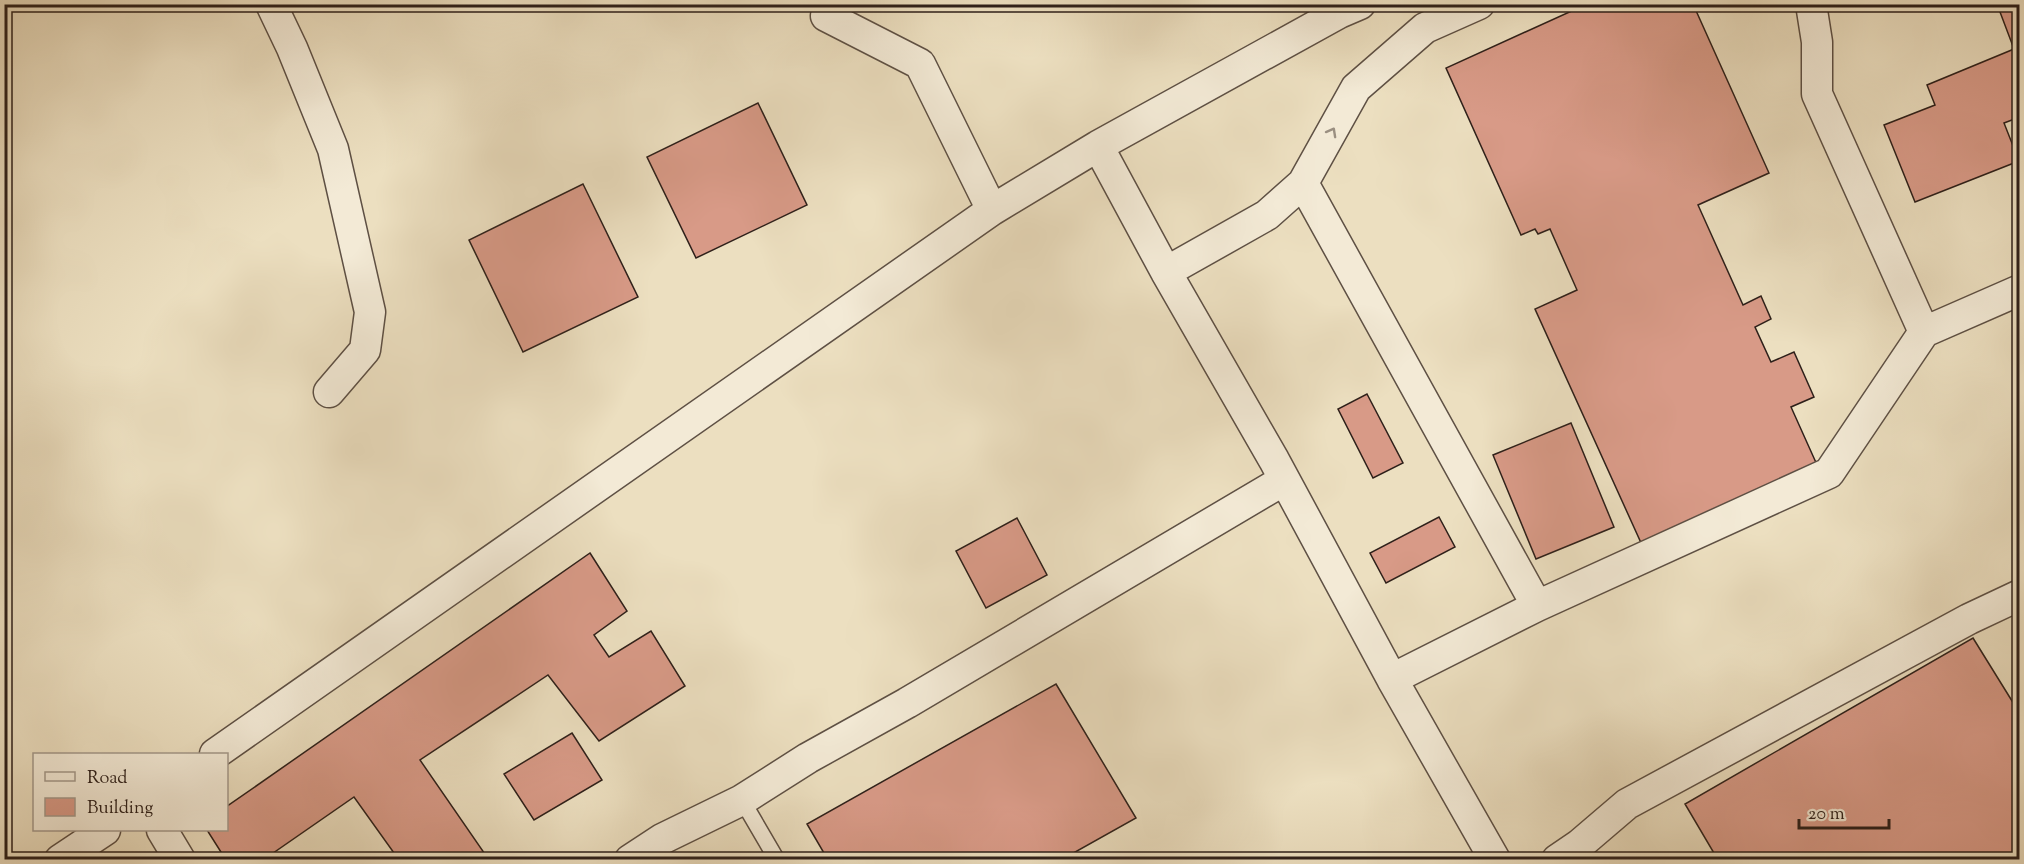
<svg xmlns="http://www.w3.org/2000/svg" width="2024" height="864" font-family="'Sorts Mill Goudy',serif">
  <rect width="100%" height="100%" fill="#ecdfc0"/>
  <filter id="stains"><feTurbulence type="fractalNoise" baseFrequency=".00333" numOctaves="4"/><feColorMatrix values="0 0 0 0 .2 0 0 0 0 .09 0 0 0 0 .02 0 0 0 .5 -.17"/></filter>
  <radialGradient id="worn" r=".72"><stop offset=".6" stop-color="#630" stop-opacity="0"/><stop offset="1" stop-color="#630" stop-opacity=".3"/></radialGradient>
  <path fill="#d89a87" stroke="#2e201a" stroke-width="1.5" d="M1587 4H1693L1769 173 1698 205 1743 305 1761 296 1771 319 1755 327 1771 362 1794 352 1814 397 1791 407 1818 467 1642 545 1535 309 1577 290 1550 229 1538 234 1535 229 1521 235 1446 68Z
    M1997 4H2020V117L2004 123 2019 161 1915 202 1884 125 1935 105 1927 85 2014 49Z
    M758 103 807 205 696 258 647 157Z
    M583 184 638 297 523 352 469 240Z
    M1367 394 1403 463 1373 478 1338 409Z
    M1571 423 1614 527 1536 559 1493 455Z
    M1439 517 1455 547 1386 583 1370 553Z
    M1017 518 1047 575 986 608 956 551Z
    M590 553 627 611 594 635 609 657 651 631 685 686 599 741 548 675 420 760 487 857 483 860H399L354 797 263 860H226L207 830H226V807Z
    M1973 638 2017 709 2020 708V860H1718L1685 804Z
    M1056 684 1136 818 1061 860H828L807 824Z
    M572 733 602 780 534 820 504 774Z"/>
  <g fill="none" stroke-linecap="round" stroke-linejoin="round">
    <g stroke="#5e5044" stroke-width="18">
      <path id="service" d="M742 800 777 860"/>
    </g>
    <g stroke="#5e5044" stroke-width="33">
      <path id="minor" d="M271 4 292 48 333 149 370 312 365 350 329 392
        M1811 4 1817 42V94L1924 332
        M826 16 920 64 992 210
        M1098 146 1166 272 1274 460 1392 679 1495 860
        M1303 183 1537 606
        M1166 272 1267 215 1303 183 1356 88 1425 28 1479 4
        M1392 679 1537 606 1829 473 1924 332 2020 290
        M215 754 992 210 1098 146 1339 13 1360 4
        M162 830 180 860
        M60 860 105 830
        M630 860 662 839 742 800 808 758 907 703 1284 480
        M1557 860 1579 845 1627 804 1969 619 2020 595"/>
    </g>
    <use href="#service" stroke="#f3ead6" stroke-width="15"/>
    <use href="#minor" stroke="#f3ead6" stroke-width="30"/>
  </g>
  <defs><path id="oneway-chevron" d="M-2-3.5L2.5 0L-2 3.5" fill="none" stroke-width="1.6" stroke-linecap="round" stroke-linejoin="round" transform="scale(1.5)"/></defs>
  <use stroke="#9a8f81" href="#oneway-chevron" transform="translate(1332 132) rotate(-61)"/>
  <rect width="2024" height="864" fill="none" stroke="#ecdfc0" stroke-width="24"/>
  <rect x="6" y="6" width="2012" height="852" fill="none" stroke="#2e201a" stroke-width="3"/>
  <rect x="12" y="12" width="2000" height="840" fill="none" stroke="#2e201a" stroke-width="1.5"/>
  <rect x="33" y="753" width="195" height="78" fill="#f3ead6" stroke="#a4998b" stroke-width="1.5"/>
  <rect x="45" y="772" width="30" height="9" fill="#f3ead6" stroke="#a4998b" stroke-width="1.5"/>
  <text x="87" y="783" font-size="18" fill="#2e201a">Road</text>
  <rect x="45" y="798" width="30" height="18" fill="#d89a87" stroke="#a4998b" stroke-width="1.5"/>
  <text x="87" y="813" font-size="18" fill="#2e201a">Building</text>
  <path d="M1799 819v9h90v-9" fill="none" stroke="#2e201a" stroke-width="3"/>
  <text x="1808" y="819" font-size="18" fill="#2e201a" stroke="#f3ead6" stroke-width="4.5" paint-order="stroke">20 m</text>
  <rect width="100%" height="100%" filter="url(#stains)"/>
  <rect width="100%" height="100%" fill="url(#worn)"/>
</svg>
